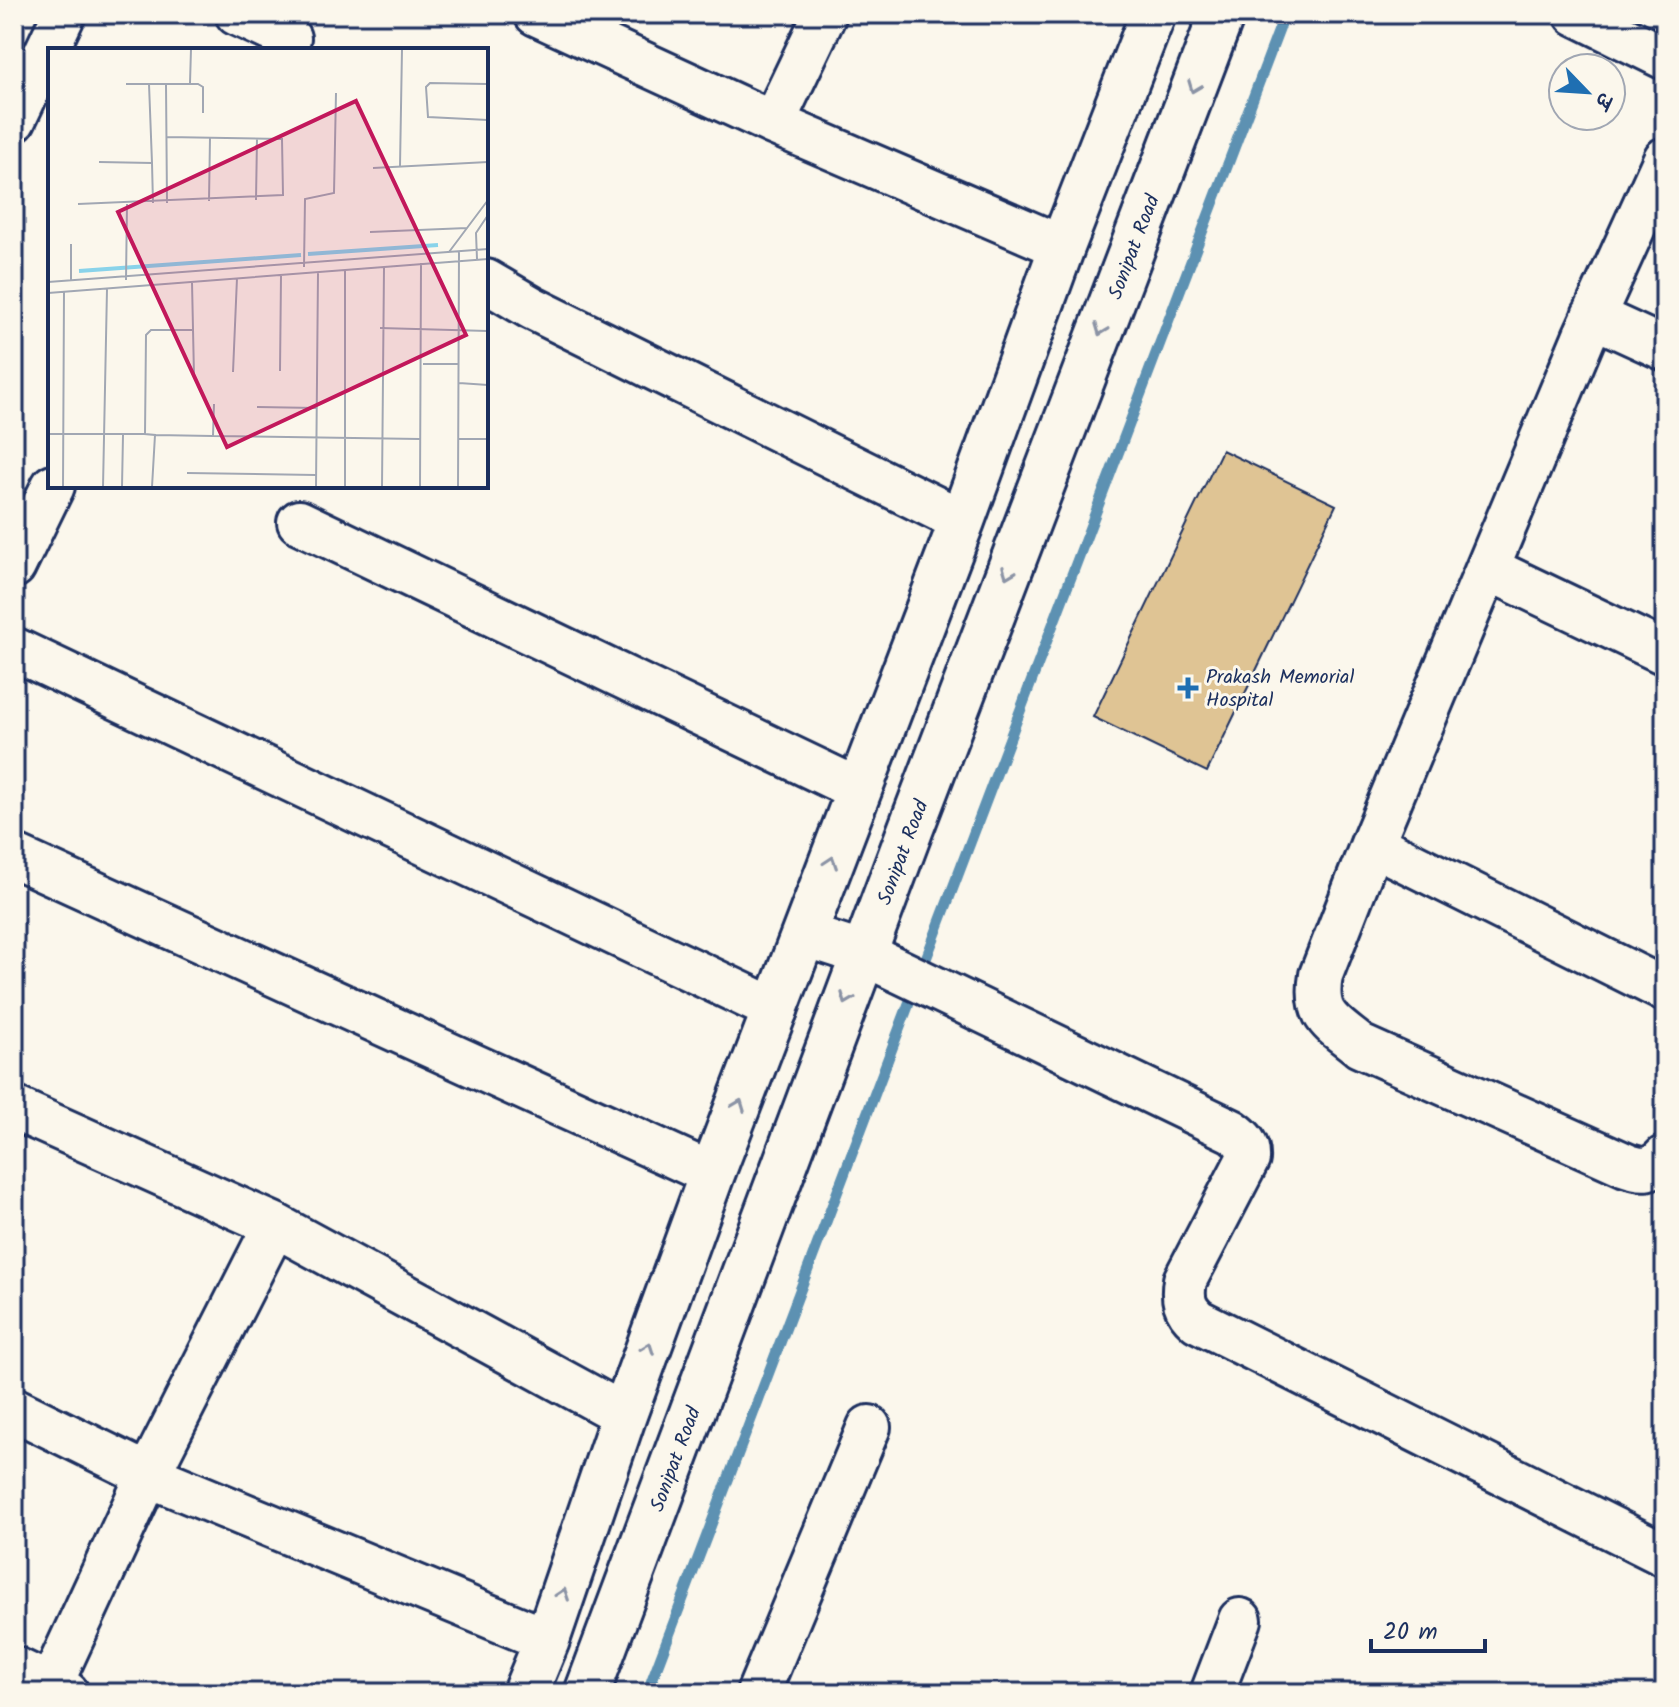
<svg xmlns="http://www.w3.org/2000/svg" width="1679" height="1707" font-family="Kalam,'Playpen Sans Deva',sans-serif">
  <rect width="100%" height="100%" fill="#fbf7ec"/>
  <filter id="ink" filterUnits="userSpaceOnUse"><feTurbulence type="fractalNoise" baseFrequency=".0125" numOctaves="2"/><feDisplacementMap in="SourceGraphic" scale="16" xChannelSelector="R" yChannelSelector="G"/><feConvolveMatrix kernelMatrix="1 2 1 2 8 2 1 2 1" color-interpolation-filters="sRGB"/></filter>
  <g filter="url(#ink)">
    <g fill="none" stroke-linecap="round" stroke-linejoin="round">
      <path stroke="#5d91b2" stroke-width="11" d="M647 1693 1285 14"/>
    </g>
    <path fill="#dfc494" stroke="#1b2f5e" stroke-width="2" d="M1222 450 1336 505 1207 772 1093 717Z"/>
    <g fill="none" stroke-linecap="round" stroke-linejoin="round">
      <g stroke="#1b2f5e" stroke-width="48">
        <path id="minor" d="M237 14 289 38
          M536 14 773 123 1062 247
          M1576 14 1665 58
          M14 120 64 14
          M773 123 825 14
          M1665 159 1584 337 1372 844 1321 975C1314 1017 1331 1022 1360 1046L1626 1165C1643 1171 1652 1171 1665 1157
          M486 281 532 308 962 521
          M1593 316 1665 349
          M299 522 859 790
          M14 566 53 486
          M1489 569 1665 653
          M14 649 776 1010
          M1372 844 1665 990
          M14 856 712 1174
          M805 935 864 954 1232 1131C1242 1138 1249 1145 1248 1159L1185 1280C1182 1299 1184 1309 1198 1321L1665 1555
          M14 1108 275 1225 624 1415
          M14 1409 148 1475 547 1640
          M14 1668 67 1693
          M47 1693 148 1475 275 1225
          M758 1693 869 1427
          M1212 1693 1240 1620"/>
      </g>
      <g stroke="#1b2f5e" stroke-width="50">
        <g id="major">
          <path d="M525 1693 547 1640 624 1415 712 1174 962 521 1062 247 1153 14"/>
          <path id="s1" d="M587 1693 911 828 1222 14"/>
        </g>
      </g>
      <use href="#minor" stroke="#fbf7ec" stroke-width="42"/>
      <use href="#major" stroke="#fbf7ec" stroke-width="44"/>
    </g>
    <defs><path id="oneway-chevron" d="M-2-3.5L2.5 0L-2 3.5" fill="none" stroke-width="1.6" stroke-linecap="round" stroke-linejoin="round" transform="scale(2)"/></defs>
    <g stroke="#8b93a5">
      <use href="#oneway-chevron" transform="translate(1194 87) rotate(111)"/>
      <use href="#oneway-chevron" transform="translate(1101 330) rotate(111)"/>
      <use href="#oneway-chevron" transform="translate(1008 573) rotate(111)"/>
      <use href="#oneway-chevron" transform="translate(831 862) rotate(-71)"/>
      <use href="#oneway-chevron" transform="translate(847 999) rotate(111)"/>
      <use href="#oneway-chevron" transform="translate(739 1105) rotate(-69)"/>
      <use href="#oneway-chevron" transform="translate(648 1348) rotate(-70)"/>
      <use href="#oneway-chevron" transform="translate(563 1594) rotate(-71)"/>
    </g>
  </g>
  <path fill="#1f6fb2" stroke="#fbf7ec" stroke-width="3" d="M1184 676h8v8h8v8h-8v8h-8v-8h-8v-8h8z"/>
  <g text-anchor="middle" stroke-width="6" stroke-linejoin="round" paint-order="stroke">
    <g font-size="20" fill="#1b2f5e" stroke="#fbf7ec">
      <text dy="7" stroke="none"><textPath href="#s1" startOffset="1546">Sonipat Road</textPath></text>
      <text dy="7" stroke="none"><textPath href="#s1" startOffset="898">Sonipat Road</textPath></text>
      <text dy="7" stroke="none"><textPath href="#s1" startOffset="250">Sonipat Road</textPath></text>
    </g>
    <g font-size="20" fill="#1b2f5e" stroke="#fbf7ec" text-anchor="start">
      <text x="1206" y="683">Prakash Memorial<tspan x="1206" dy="23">Hospital</tspan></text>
    </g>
  </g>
  <g transform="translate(48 48)">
    <rect width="440" height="440" fill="#fbf7ec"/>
    <path fill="none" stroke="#89d3ea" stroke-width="4" d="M260 206 390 197M31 223 253 207"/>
    <path fill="none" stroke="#a1a7b3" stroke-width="2" d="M142 35 143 1M78 36H150L155 39V65M101 36 104 115M118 36 119 155M440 36 382 35 378 39 380 69 440 72M51 114 104 115 105 155M352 118 354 1M325 120 440 114M208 152 209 90M161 153 162 89M30 156 235 147 234 91 119 89M322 184 419 180M23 196V232M401 204 440 152M429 211 428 185 440 167M256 219 257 151 286 145 288 45M297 222V439M78 232 79 156M0 234 440 201M144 234 146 328M0 245 440 211M332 280 440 283M375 316H411M232 323 233 227M185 324 189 230M411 335 440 337M166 356 165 388 372 391M209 359 269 360M0 386H97M107 387 165 388M411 391H440M139 425 268 427M15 439 16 243M55 439 59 241M74 439 75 387M104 439 107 387 97 386 98 287 103 282H146M268 439 270 224M334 439 336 219M372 439 373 215M410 439 411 203"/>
    <path fill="#c2185b" fill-opacity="0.15" stroke="#c2185b" stroke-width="4" d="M308 53 418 287 179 399 70 164Z"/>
    <rect width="440" height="440" fill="none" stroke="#1b2f5e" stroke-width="4"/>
  </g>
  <rect width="1679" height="1707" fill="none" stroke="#fbf7ec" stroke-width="48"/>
  <rect x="24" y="24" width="1631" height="1659" fill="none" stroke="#1b2f5e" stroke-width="3" filter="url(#ink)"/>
  <g transform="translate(1587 92) rotate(115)"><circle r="38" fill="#fbf7ec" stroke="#a1a7b3" stroke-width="2"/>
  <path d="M0-6L14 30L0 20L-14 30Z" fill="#1f6fb2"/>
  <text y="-12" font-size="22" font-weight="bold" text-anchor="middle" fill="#1b2f5e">उ</text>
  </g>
  <path d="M1371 1639v12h114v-12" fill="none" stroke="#1b2f5e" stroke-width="4"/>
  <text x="1383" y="1639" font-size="24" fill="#1b2f5e" stroke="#fbf7ec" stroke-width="6" paint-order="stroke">20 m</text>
</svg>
